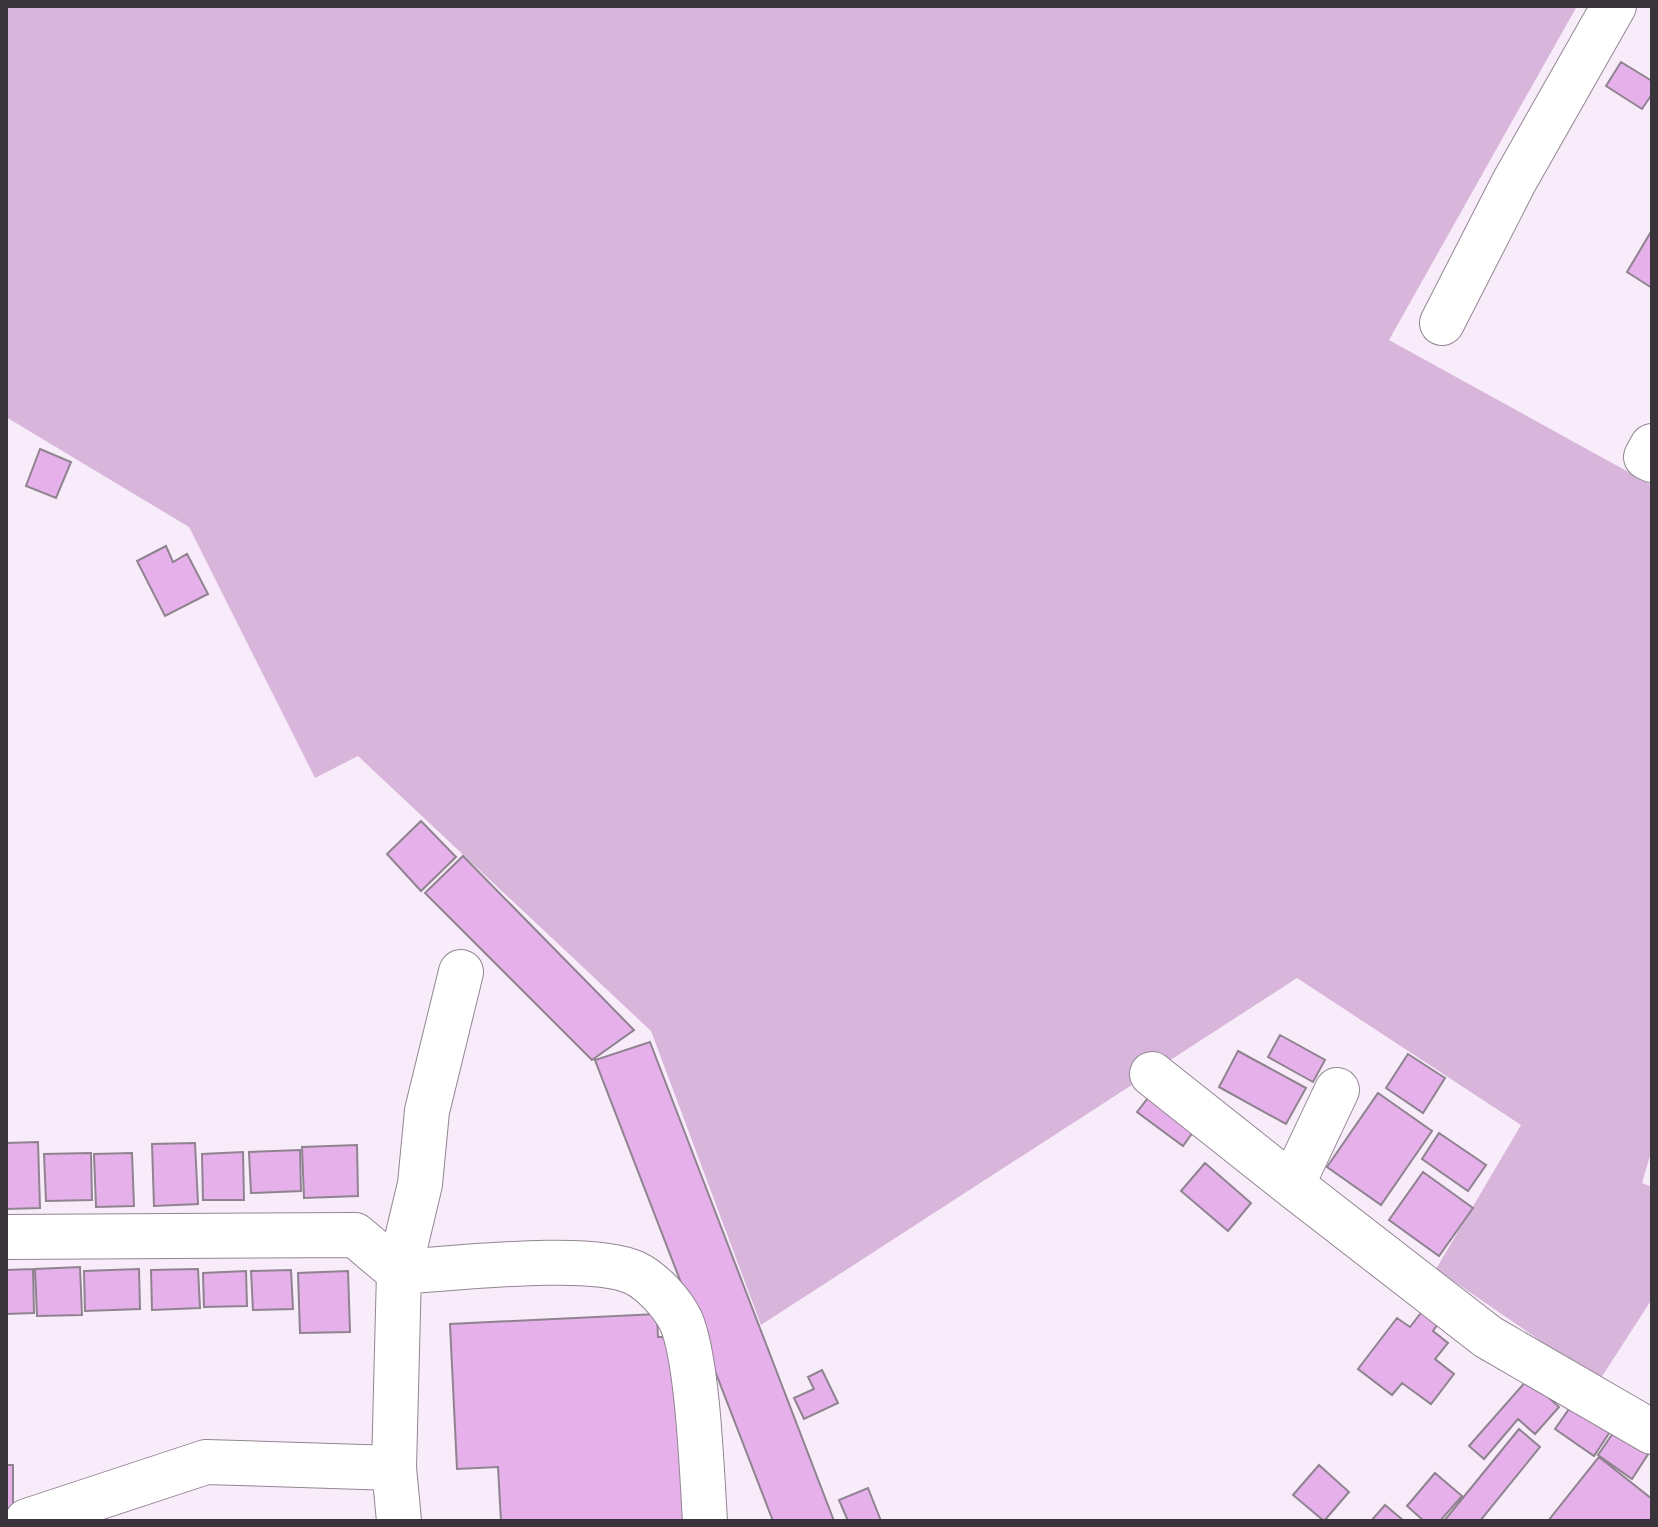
<svg xmlns="http://www.w3.org/2000/svg" width="1658" height="1527" font-family="Lato,sans-serif">
  <rect width="100%" height="100%" fill="#f9ecfa"/>
  <path fill="#d8b5da" d="M6 6H1577L1389 340 1652 485V1149L1642 1183 1652 1187V1299L1599 1381 1436 1269 1521 1125 1297 978 761 1325 651 1031 358 756 315 778 189 527 6 417Z"/>
  <path fill="#e6b1ea" stroke="#8f8390" stroke-width="2" d="M1621 62 1652 81V94L1642 109 1606 86Z
    M1652 230V288L1627 272Z
    M40 449 71 462 56 498 26 486Z
    M166 546 173 562 187 554 208 594 165 616 137 561Z
    M421 821 456 857 421 891 387 854Z
    M463 856 634 1030 592 1060 425 893Z
    M1280 1035 1325 1060 1313 1082 1268 1057Z
    M650 1042 834 1521H773L595 1060Z
    M1238 1051 1306 1088 1286 1124 1219 1087Z
    M1408 1054 1445 1078 1423 1113 1386 1088Z
    M1159 1084 1203 1118 1183 1146 1137 1112Z
    M1378 1093 1432 1131 1381 1205 1327 1167Z
    M1439 1133 1486 1165 1468 1191 1422 1159Z
    M38 1142 40 1208 6 1209V1143Z
    M195 1143 198 1204 154 1206 152 1144Z
    M357 1145 358 1196 304 1198 302 1147Z
    M300 1150 301 1191 251 1193 249 1152Z
    M243 1152 244 1200H203L202 1154Z
    M91 1153 92 1200 46 1201 44 1154Z
    M132 1153 134 1206 96 1207 94 1154Z
    M1205 1163 1251 1203 1228 1231 1181 1191Z
    M1423 1172 1473 1208 1439 1256 1389 1220Z
    M80 1267 82 1315 37 1316 35 1269Z
    M33 1269 34 1313 6 1314V1270Z
    M139 1269 140 1309 85 1311 84 1271Z
    M198 1269 200 1308 152 1310 151 1270Z
    M291 1270 293 1309 253 1310 251 1271Z
    M246 1271 247 1306 204 1307 203 1273Z
    M348 1271 350 1332 300 1333 298 1273Z
    M1424 1309 1440 1321 1433 1331 1448 1343 1435 1359 1454 1374 1431 1404 1402 1383 1392 1395 1358 1369 1397 1318 1410 1327Z
    M657 1314 658 1337H678L687 1521H501L498 1467 457 1469 450 1324Z
    M822 1370 838 1403 804 1419 794 1398 814 1389 808 1377Z
    M1528 1379 1559 1407 1535 1434 1518 1419 1484 1459 1469 1446Z
    M1581 1392 1619 1418 1594 1456 1555 1429Z
    M1624 1417 1652 1448 1632 1479 1598 1455Z
    M1519 1429 1540 1447 1480 1521H1444Z
    M1599 1457 1652 1499V1521H1548Z
    M6 1465H13V1511H6Z
    M1319 1465 1349 1492 1324 1521 1293 1495Z
    M1435 1473 1462 1496 1440 1521H1424L1407 1506Z
    M868 1488 881 1521H848L839 1500Z
    M1385 1505 1404 1521H1371Z"/>
  <g fill="none" stroke-linecap="round" stroke-linejoin="round">
    <g stroke="#928693" stroke-width="46">
      <path id="minor" d="M1442 323 1514 182 1614 6
        M1652 446 1646 457 1652 460
        M1152 1074 1292 1185
        M1337 1090 1292 1185 1488 1337 1652 1432
        M6 1237 355 1235 399 1272C452 1269 592 1252 635 1273 653 1282 672 1303 681 1321 698 1360 702 1475 705 1521
        M27 1521 206 1462 394 1468
        M399 1521 394 1468 399 1272 420 1184 427 1111 461 972"/>
    </g>
    <use href="#minor" stroke="#fff" stroke-width="44"/>
  </g>
  <rect width="1658" height="1527" fill="none" stroke="#393439" stroke-width="16"/>
</svg>
